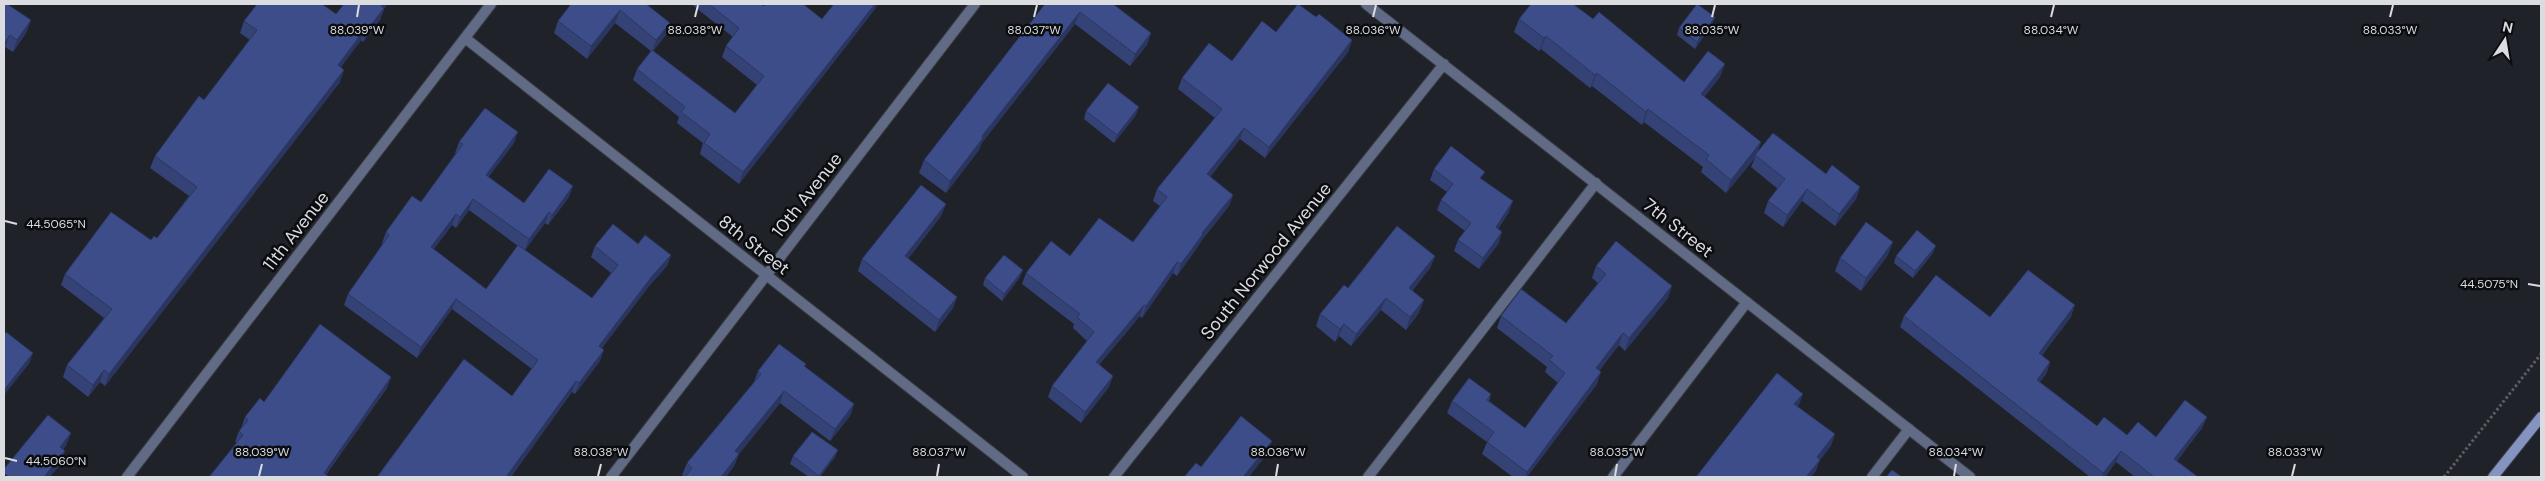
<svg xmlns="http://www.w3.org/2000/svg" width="2545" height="481" font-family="'DM Sans',sans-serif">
  <rect width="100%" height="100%" fill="#202229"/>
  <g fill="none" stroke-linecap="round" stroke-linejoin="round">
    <g stroke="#3a3c43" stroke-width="12">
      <path id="service" d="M1368 477 1596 183
        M1872 477 1909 429"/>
    </g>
    <g stroke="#3a3c43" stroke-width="12">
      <path id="minor" d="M1366 4 1970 477
        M465 38 1023 477
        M127 477 491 4
        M611 477 975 4
        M1114 477 1444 64
        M1613 477 1747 302"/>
    </g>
    <g stroke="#3a3c43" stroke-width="12">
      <path id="secondary" d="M2493 477 2541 417"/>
    </g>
    <path stroke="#5c5e64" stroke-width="3" stroke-dasharray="2.5 2.5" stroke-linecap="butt" d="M2444 477 2541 354"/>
    <use href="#service" stroke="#616b86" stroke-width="10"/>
    <use href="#minor" stroke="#616b86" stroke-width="10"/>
    <use href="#secondary" stroke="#8593c0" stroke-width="10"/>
  </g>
  <path fill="#344276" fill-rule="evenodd" d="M4 4 31 20 26 33 13 52 5 47Z
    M646 4 670 23 666 35 653 51 735 113 757 85 722 57 726 46 733 37 691 4H760L764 6 822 19 834 4H877L875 9 739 184 700 154 703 143 677 123 679 117 633 80 637 69 651 51 615 23 587 59 554 33 558 21Z
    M1045 4H1113L1151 33 1147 45 1130 66 1075 24 981 144 979 150 946 193 919 173 924 160Z
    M384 9 380 20 363 42 361 40 341 67 340 82 105 386 100 382 88 397 63 377 67 365 104 318 61 285 65 274 157 238 189 196 150 168 155 156 204 100 250 40 240 33 244 21 336 14Z
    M1316 17 1352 40 1348 52 1265 158 1240 139 1210 177 1233 195 1229 206 1202 240 1199 245 1177 276 1173 273 1142 318 1140 316 1099 365 1113 376 1109 387 1081 423 1048 397 1052 386 1087 341 1073 328 1074 324 1022 284 1026 273 1070 256 1133 242 1160 206 1153 201 1157 189 1215 118 1178 89 1182 78 1232 61 1276 32Z
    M1715 17 1712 24 1695 49 1677 35 1679 28Z
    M1519 19H1593L1684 82 1720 77 1704 97 1758 152 1826 174 1860 187 1856 199 1835 226 1802 201 1783 227 1764 213 1768 201 1778 189 1751 167 1755 158 1726 193 1701 172 1703 167 1644 122 1642 125 1592 86 1590 88 1541 49 1539 51 1514 32Z
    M1086 111 1136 115 1114 143 1084 119Z
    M459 142 514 143 488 177 524 203 569 197 548 225 545 223 525 250 592 298 611 273 591 257 595 246 638 244 671 255 667 266 649 286 602 348 600 361 575 394 572 392 511 477H377L512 396 532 369 452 309 417 358 344 305 348 294 383 244 382 243 386 232 421 202 456 153H455ZM469 210 518 246 486 289 434 249 452 225 456 228Z
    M1434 169 1482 179 1509 212 1498 229 1499 243 1479 269 1454 251 1458 240 1465 231 1437 210 1441 200 1447 192 1430 180Z
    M946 204 941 216 908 259 957 297 953 308 935 332 858 271 862 259Z
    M1933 253 1913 278 1894 263 1896 256Z
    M1888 255 1861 291 1835 271 1840 258Z
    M1435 256 1430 268 1412 291 1419 313 1406 330 1381 310 1351 346 1339 336 1335 342 1316 326 1320 314 1348 288Z
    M1596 266 1668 298 1625 351 1619 345 1599 371 1597 384 1527 477H1513L1482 454 1487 442 1447 413 1452 401 1491 394 1489 401 1525 428 1558 383 1545 372 1547 367 1497 328 1501 316 1566 323 1598 283 1592 278Z
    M1020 277 1002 301 983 285 985 278Z
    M1904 316 1990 317H2071L2042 355 2050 362 2046 374 2040 382 2097 426 2127 435 2156 437 2207 417 2202 428 2177 461 2198 477H2135L2116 462 2105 477H2090L1900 327Z
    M806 364 805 367 854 404 850 416 830 441 780 403 739 454 734 466 726 477H685L682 475 687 463 754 382 758 371Z
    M391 377 387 388 326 475 235 442 239 431 241 428 245 417 264 402Z
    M838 450 835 457 820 477H809L790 464 793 456Z"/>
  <path fill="#2b3660" d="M383 4H388L384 9 380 20 363 42 367 30Z
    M875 4H877L875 9 739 184 743 172Z
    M620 10 615 23 587 59 591 46Z
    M1080 12 1075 24 981 144 979 150 946 193 950 181 982 136Z
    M1715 17 1712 24 1695 49 1697 42Z
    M31 20 26 33 13 52 17 40Z
    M670 23 666 35 652 52 656 40Z
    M365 29 361 40 333 77 338 65Z
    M1151 33 1147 45 1130 66 1135 54Z
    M10 35 5 47 4 49V44Z
    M1546 36 1541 49 1539 51 1544 38Z
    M1352 40 1348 52 1265 158 1269 147Z
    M1725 64 1720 77 1696 107 1701 94Z
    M344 70 340 82 105 386 109 374Z
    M1597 73 1592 86 1590 88 1595 75Z
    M1139 107 1136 115 1114 143 1117 135Z
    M1648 109 1644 122 1642 125 1646 112Z
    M1244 128 1240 139 1203 185 1207 174Z
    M518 132 514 143 482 186 486 175Z
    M1761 142 1757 155H1755V158L1726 193 1731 180Z
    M573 186 569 197 548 225 552 215Z
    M1860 187 1856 199 1835 226 1839 214Z
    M1807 189 1802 201 1783 227 1787 215Z
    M1233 195 1229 206 1202 240 1199 245 1177 276 1181 264 1202 233Z
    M473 199 469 210 456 228 460 217Z
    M1513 201 1509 212 1492 238 1496 227Z
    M946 204 941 216 901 268 905 256Z
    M549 212 545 223 525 250 529 239Z
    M456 214 452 225 427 258 431 247Z
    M1502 232 1499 243 1479 269 1483 258Z
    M1893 242 1888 255 1861 291 1866 278Z
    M1936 246 1933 253 1913 278 1915 271Z
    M671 255 667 266 649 286 595 357 599 346 653 275Z
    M1435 256 1430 268 1404 300 1409 288Z
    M1177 262 1173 273 1142 318 1146 306Z
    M1023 270 1020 277 1002 301 1004 294Z
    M1672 286 1668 298 1625 351 1629 338Z
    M957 297 953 308 935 332 939 320Z
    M1386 298 1381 310 1351 346 1356 334Z
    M456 299 452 309 417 358 421 347Z
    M1424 300 1419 313 1406 330 1410 317Z
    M1144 305 1140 316 1092 373 1096 362Z
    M2075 305 2071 317 2035 365 2039 353Z
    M1344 324 1339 336 1335 342 1340 329Z
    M1623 333 1619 345 1591 380 1596 368Z
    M604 350 600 361 575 394 579 383Z
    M33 353 29 364 4 395V390Z
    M2050 362 2046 374 2033 391 2037 380Z
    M104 370 100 382 88 397 93 385Z
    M1601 372 1597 384 1527 477H1525L1527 472Z
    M1113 376 1109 387 1081 423 1085 412Z
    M391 377 387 388 324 477V473Z
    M576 381 572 392 511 477H506Z
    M784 391 780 403 739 454 734 466 726 477H721L735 451Z
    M1803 394 1799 405 1790 416 1794 404Z
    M854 404 850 416 830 441 835 429Z
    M2207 417 2202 428 2169 471 2174 459Z
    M71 433 66 446 55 460 60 447Z
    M1835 434 1831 446 1815 467 1820 460 1816 471 1811 477H1806L1817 457Z
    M1272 441 1267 454 1249 477H1243Z
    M838 450 835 457 820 477H818Z
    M65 451 61 464 50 477H44Z
    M2121 451 2116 462 2105 477H2102L2103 473Z"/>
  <path fill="#3d4d89" stroke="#2b3660" d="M4 4H7L31 20 17 40 10 35 4 44Z
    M257 4H322L336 14 344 4H383L381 6 384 8 367 30 365 29 338 65 344 70 109 374 104 370 93 385 67 365 112 309 65 274 111 212 151 240 154 236 157 238 197 187 155 156 199 96 204 100 257 30 244 21Z
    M571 4H646L670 23 656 40 620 10 591 46 558 21Z
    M709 4H760L764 6 766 4H803L822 19 834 4H875L743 172 704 143 710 134 681 112 685 107 637 69 652 50 735 113 764 76 726 46 739 28Z
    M1045 4H1113L1151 33 1135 54 1080 12 982 136 983 138 950 181 924 160Z
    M1298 4 1316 17 1319 14 1352 40 1269 147 1244 128 1207 174 1233 195 1202 233 1203 234 1181 264 1177 262 1146 306 1144 305 1096 362 1113 376 1085 412 1052 386 1094 332 1077 317 1080 314 1026 273 1051 241 1070 256 1099 218 1133 242 1167 197 1157 189 1222 109 1182 78 1209 43 1232 61 1262 21 1276 32Z
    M1531 4H1573L1593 19 1599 12 1684 82 1708 51 1725 64 1701 94 1761 142 1731 180 1706 159 1709 155 1648 109 1646 112 1597 73 1595 75 1546 36 1544 38 1519 19Z
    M1697 4 1715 17 1697 42 1679 28Z
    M1108 83 1139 107 1117 135 1086 111Z
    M485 108 518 132 486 175 524 203 549 169 573 186 552 215 549 212 529 239 473 199 460 217 456 214 431 247 486 289 518 245 592 298 618 265 595 246 613 224 638 244 645 235 671 255 653 275 599 346 604 350 579 383 576 381 506 477H377L464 359 512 396 538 360 456 299 421 347 348 294 389 235 386 232 412 196 421 202 463 144 459 142Z
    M1773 133 1826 174 1832 165 1860 187 1839 214 1807 189 1787 215 1768 201 1785 179 1755 155Z
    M1451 146 1485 172 1480 178 1513 201 1496 227 1502 232 1483 258 1458 240 1471 223 1441 200 1453 184 1434 169Z
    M921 185 946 204 905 256 957 297 939 320 862 259Z
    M1866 222 1893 242 1866 278 1840 258Z
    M1397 226 1435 256 1409 288 1424 300 1410 317 1386 298 1356 334 1344 324 1340 329 1320 314 1344 285 1348 288Z
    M1917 230 1936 246 1915 271 1896 256Z
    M1616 241 1672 286 1629 338 1623 333 1596 368 1601 372 1527 472 1487 442 1494 432 1452 401 1469 378 1491 394 1487 400 1525 428 1565 373 1549 360 1553 356 1501 316 1521 289 1566 323 1606 274 1596 266Z
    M1004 255 1023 270 1004 294 985 278Z
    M2028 270 2075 305 2039 353 2050 362 2037 380 2097 426 2104 417 2127 435 2138 422 2156 437 2185 400 2207 417 2174 459 2198 477H2154L2121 451 2103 473 1904 316 1936 275 1990 317Z
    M320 324 391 377 324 473 329 477H209L243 435 239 431 248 420 245 417 260 398 264 402Z
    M6 332 33 353 4 390V336Z
    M779 344 806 364 804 366 854 404 835 429 784 391 735 451 739 454 721 477H722H685L692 468 687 463 761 374 758 371Z
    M1777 373 1803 394 1794 404 1835 434 1817 457 1820 460 1806 477H1696Z
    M48 415 71 433 60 447 65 451 44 477H9L4 473V469Z
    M1241 416 1272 441 1243 477H1184L1196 463 1201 467Z
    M812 432 838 450 819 476 793 456Z
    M1892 470 1902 477H1886Z"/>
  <path fill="none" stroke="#dadce0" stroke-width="2" d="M357 17 359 5M695 17 698 5M1034 17 1037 5M1373 17 1376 5M1712 17 1715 5M2051 17 2054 5M2390 17 2393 5M5 221 17 224M2528 284 2540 286M5 458 17 461M259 476 262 464M598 476 601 464M937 476 939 464M1276 476 1278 464M1615 476 1617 464M1954 476 1956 464M2292 476 2295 464"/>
  <g text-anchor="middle" stroke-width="5" stroke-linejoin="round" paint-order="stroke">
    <g font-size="18" fill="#dadce0" stroke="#0b0c0f">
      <text transform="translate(807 195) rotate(-52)" y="6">10th Avenue</text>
      <text transform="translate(1678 228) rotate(38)" y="6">7th Street</text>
      <text transform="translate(296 231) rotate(-52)" y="6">11th Avenue</text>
      <text transform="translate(754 245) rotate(38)" y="6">8th Street</text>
      <text transform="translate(1266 261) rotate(-51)" y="6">South Norwood Avenue</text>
    </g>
  </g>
  <g font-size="12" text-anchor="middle" fill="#dadce0" stroke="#0b0c0f" stroke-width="5" stroke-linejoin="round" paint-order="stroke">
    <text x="357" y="34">88.039°W</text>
    <text x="695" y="34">88.038°W</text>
    <text x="1034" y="34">88.037°W</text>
    <text x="1373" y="34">88.036°W</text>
    <text x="1712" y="34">88.035°W</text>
    <text x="2051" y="34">88.034°W</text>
    <text x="2390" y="34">88.033°W</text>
    <text x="56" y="228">44.5065°N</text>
    <text x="2489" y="288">44.5075°N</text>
    <text x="601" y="456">88.038°W</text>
    <text x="939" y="456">88.037°W</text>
    <text x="1956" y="456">88.034°W</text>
    <text x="262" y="456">88.039°W</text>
    <text x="1278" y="456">88.036°W</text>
    <text x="1617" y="456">88.035°W</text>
    <text x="2295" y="456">88.033°W</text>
    <text x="56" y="465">44.5060°N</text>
  </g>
  <rect width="2545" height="481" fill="none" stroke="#dadce0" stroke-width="10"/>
  <g transform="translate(2505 40) rotate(12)" stroke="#0b0c0f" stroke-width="4" paint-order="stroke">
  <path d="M0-4L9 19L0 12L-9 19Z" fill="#dadce0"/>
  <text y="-8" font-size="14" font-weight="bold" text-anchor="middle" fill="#dadce0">N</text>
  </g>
</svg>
